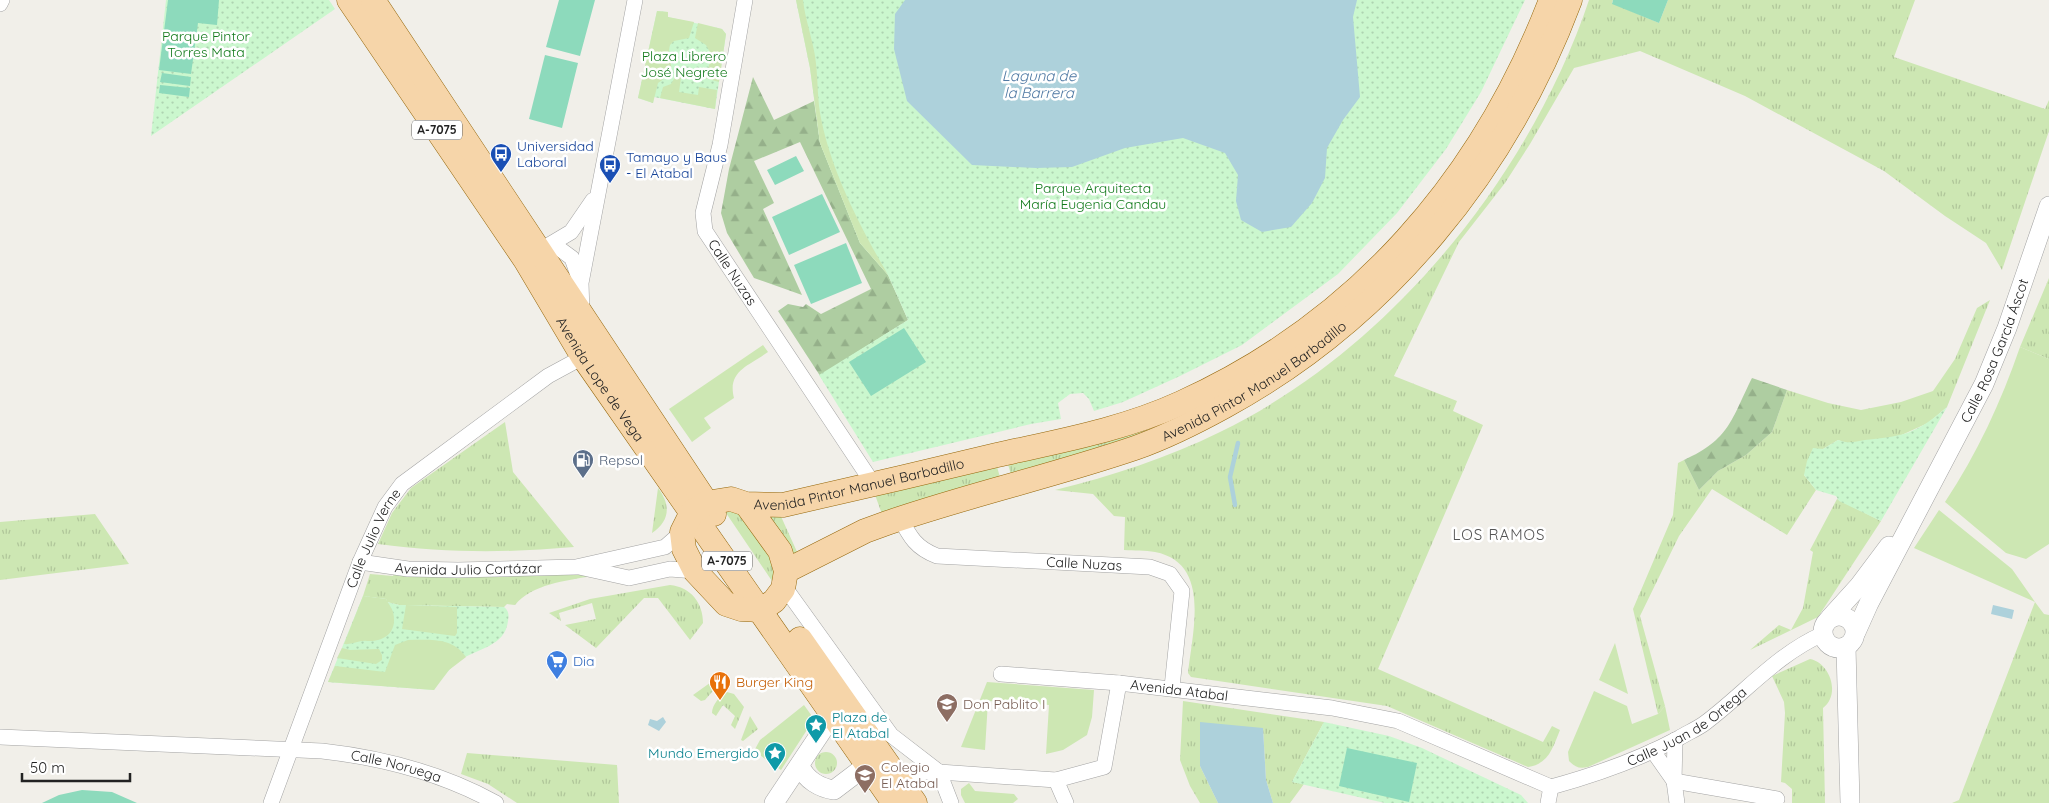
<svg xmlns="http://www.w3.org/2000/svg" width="2049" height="803" font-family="Quicksand,sans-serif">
  <defs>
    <pattern id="grass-tufts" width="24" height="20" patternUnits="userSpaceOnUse" patternTransform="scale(1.25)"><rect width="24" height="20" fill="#cde7b3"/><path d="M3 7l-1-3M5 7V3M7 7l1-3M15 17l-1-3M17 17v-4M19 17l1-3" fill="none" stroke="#b0c69a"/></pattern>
    <pattern id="forest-firs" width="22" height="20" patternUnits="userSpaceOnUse" patternTransform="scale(1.25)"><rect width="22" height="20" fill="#aecda1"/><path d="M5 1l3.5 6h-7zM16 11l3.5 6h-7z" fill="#95b08a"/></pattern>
    <pattern id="park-dots" width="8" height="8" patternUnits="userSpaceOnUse" patternTransform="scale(1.25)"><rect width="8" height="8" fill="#cbf7ce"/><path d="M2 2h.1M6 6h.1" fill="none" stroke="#aed3b1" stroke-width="1.8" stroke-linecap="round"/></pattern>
  </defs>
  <rect width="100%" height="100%" fill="#f1efe9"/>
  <path fill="url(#grass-tufts)" d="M1589 0H1613L1612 3 1659 23 1668 0H1915L1894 57 2045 109 2049 100V131L2002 270 1986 243 1945 216 1884 171 1745 96 1640 51 1574 68 1530 144 1505 183 1459 242 1394 376 1457 401 1453 411 1483 425 1378 669 1543 742 1552 726 1560 730C1553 747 1549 764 1528 767L1387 706 1191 677 1188 673C1192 633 1212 563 1155 552 1145 550 1134 551 1124 550L1125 517 1114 516 1093 494 1055 490C1112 476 1167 458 1220 432 1389 350 1530 176 1589 0Z
    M2049 278V359L2020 347Z
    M1990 300 1947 407 1928 423 1895 438 1849 444 1838 440 1823 449 1804 475 1816 490 1787 535 1712 489 1679 536 1640 616 1665 706 1658 714 1633 609 1673 515 1678 463 1684 460 1699 490 1718 471 1746 455 1772 432 1787 390 1828 403 1861 410 1901 402 1933 391 1955 359 1977 308Z
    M1257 379 1129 441 1012 478 1007 461Z
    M505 422 513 472 574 547C505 553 447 553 378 544L392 513 411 488Z
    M996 463 1001 481 883 517 874 492Z
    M658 488C671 505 670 521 652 533Z
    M1837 499 1881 521 1818 617 1750 650 1779 625 1791 630 1803 608 1813 552 1810 550Z
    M724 510 742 513 775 563 774 584Z
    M766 512H779L798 554 795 556Z
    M95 514 129 564 0 580V522Z
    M573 572 591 576C566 581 532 584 515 605L507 604 504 607 399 605 387 602 386 599 363 596 370 574 393 576 394 573Z
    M670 585C691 587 703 603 703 623L690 640 658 598H644L596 648 565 625 596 619 592 603 559 613 561 621 549 613 590 599Z
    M2035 602 2044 614 2049 615V803H1952L1959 800Z
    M1810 659C1830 663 1841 694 1823 708L1825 803H1792V789L1785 783 1781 782 1785 713 1784 702 1772 676Z
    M714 680 718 685 705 700 701 701 693 695Z
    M727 692 734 694 744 707 735 729 731 725 735 716 723 705 716 716 712 713C712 705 720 695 727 692Z
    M1183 701 1324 722 1292 782 1304 784 1290 803H1273L1266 780 1263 728 1200 766 1218 803H1200L1190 786 1180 760Z
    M750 716 758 729 743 741 741 740Z
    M815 763a11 11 0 1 1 22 0a11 11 0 1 1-22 0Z
    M467 753 617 765 619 803H517L488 784 461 774Z"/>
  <path fill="url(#forest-firs)" d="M753 77 774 120 814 101 820 143 860 243 888 275 908 320 843 361 850 422 778 311 788 304 803 307 806 304 821 314 871 289 800 142 754 161 774 203 763 209 802 295 754 278 727 233 721 213 729 169Z
    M1752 378 1787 390 1772 432 1746 455 1718 471 1699 490 1684 460C1730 439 1731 420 1752 378Z"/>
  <path fill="url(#park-dots)" d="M166 0H329L335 9 151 136Z
    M796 0H1525L1481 92 1446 149 1397 213 1338 274 1242 345 1180 376 1123 402 1094 411 1089 399 1083 393 1070 394 1058 403 1061 419 1031 424 873 462 819 375 908 320 888 275 860 243 820 143 810 68Z
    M657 11 668 12V17L722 29 726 34 715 109 654 97 653 103 638 98Z
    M1947 407 1881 521 1839 501 1836 496 1816 490 1804 475 1807 461 1813 448 1823 449 1838 440C1849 444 1854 442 1865 440 1904 436 1916 434 1947 407Z
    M363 596 386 599 387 602 399 605 504 607C509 611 509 615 508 621 505 647 477 648 459 661 449 669 441 679 434 690L328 682Z
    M1324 722 1389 736 1422 748 1521 795 1528 803H1385L1292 782Z"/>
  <path fill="#cde7b3" d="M796 0H803C805 19 812 37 815 56 818 75 817 94 820 113 830 170 860 226 888 275L860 243 820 143 810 68Z
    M657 11 668 12V17L694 22 689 38 674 41 670 45C665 65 682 68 658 83L653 103 638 98Z
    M698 23 722 29 726 34 719 82 705 78 712 56 706 45 695 38Z
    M677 74 688 76 689 79 681 78 679 92 698 95 699 87 717 90 715 109 660 98 663 87 671 84Z
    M763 345 768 352C749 366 727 371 734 398L704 418 711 428 692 442 669 409Z
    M2020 347 2049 359V544L2026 559 2006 553 1945 502C1977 454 2001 402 2020 347Z
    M1939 510 2012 569 2035 602 1914 548Z
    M363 596 386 599C388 603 392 608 393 612 398 633 384 642 367 641 359 640 352 645 344 644Z
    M406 605 457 607V633L455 636 402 629Z
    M408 640C430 640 452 637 466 657L449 670 434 690 328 682 335 666 385 672 395 645Z
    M1615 643 1628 694 1599 680Z
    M342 648 350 650 379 649 382 655V660L376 664 337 658Z
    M987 682 1094 690 1092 717 1087 735 1063 750 1046 754 1049 705 988 701 985 750 961 747Z
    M1594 691 1627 706 1632 724 1658 714 1665 706 1670 730 1588 767C1579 769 1575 767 1569 761L1568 752Z
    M804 705 814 719 781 770 754 751 760 740Z
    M969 783 975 791 1014 794 1018 799 1013 803H965L961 795V789Z"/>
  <path fill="#8ddabc" d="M168 0H219L217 25 198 23 191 74 159 70Z
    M559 0H595L580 56 546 47Z
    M1613 0H1668L1659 23 1612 4Z
    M545 55 578 63 562 128 529 119Z
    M162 73 191 77 190 86 160 82Z
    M160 85 190 88 189 97 159 93Z
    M796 156 804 171 775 185 767 170Z
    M822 194 840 232 789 255 772 217Z
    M846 243 862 283 811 304 794 265Z
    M904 328 926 362 871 396 849 362Z
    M1347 748 1417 763 1409 802 1339 786Z
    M82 790 112 792 137 803H42L59 795Z"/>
  <path fill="#add1db" d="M905 0H1357L1353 17 1360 97 1343 120 1327 148 1325 178 1312 203 1291 227 1262 232 1241 220 1236 201 1238 175 1225 153 1183 138 1125 148 1072 167 1036 168 972 165 907 101 894 49 895 14Z
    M1993 605 2014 610 2012 619 1991 614Z
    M663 717 666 722 659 731 648 725 650 719 657 721Z
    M1200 722 1263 728 1266 780 1273 803H1218L1200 766Z"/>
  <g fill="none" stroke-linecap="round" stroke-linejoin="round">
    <path stroke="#add1db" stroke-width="4.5" d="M1235 505 1230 477 1238 443"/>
    <g stroke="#a3a3a3" stroke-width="16">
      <g id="minor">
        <path id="s1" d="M745 0 720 145 703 213 705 231 874 485"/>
        <path d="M0 4 2 0"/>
        <path d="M553 244 572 258 580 281"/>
        <path d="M539 251 571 232 593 200"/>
        <path d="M582 313 581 283 635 0"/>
        <path id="s2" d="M900 518C910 537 916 548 937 556L1150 567 1170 574 1182 591 1172 687"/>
        <path id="s3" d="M360 562 408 569 458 570 576 567 665 547 682 532"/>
        <path d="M579 567 629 578 670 569 695 571"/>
        <path d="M783 585 891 735 939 772"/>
        <path d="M1001 674 1119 683"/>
        <path id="s4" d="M0 737 322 751C384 758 442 773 496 803"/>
        <path d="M1675 740 1674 781 1677 803"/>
        <path d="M1653 751 1674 781"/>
        <path id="s5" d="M890 772H939L1056 780 1104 767 1119 683 1332 708 1398 721 1551 787"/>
        <path d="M939 772 951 803"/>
        <path d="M1056 780 1066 803"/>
        <path d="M1674 781 1777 799"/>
        <path id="s6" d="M271 803 360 562 385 507 402 484 548 376 583 357"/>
        <path id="s7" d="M1548 803 1551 787C1595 775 1638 760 1679 738 1687 733 1697 729 1705 723 1745 693 1777 654 1823 634"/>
      </g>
    </g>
    <g stroke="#a3a3a3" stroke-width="20">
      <g id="tertiary">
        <circle cx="1839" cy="632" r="16"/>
        <path d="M1830 618 1859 586 1889 546"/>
        <path id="s8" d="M1856 632 1869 603 1984 384 2007 328 2049 206"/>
        <path d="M1846 647 1850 803"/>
        <path d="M800 766C806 780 820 788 834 790L867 765"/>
        <path d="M774 803 832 716"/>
      </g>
    </g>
    <g stroke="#95670b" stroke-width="25">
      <g id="primary">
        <path id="s9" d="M349 0 526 261 583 357 894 803"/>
        <path d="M373 0 714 514"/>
        <path id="s10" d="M746 504 780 551 786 571 783 589 774 601 761 610 741 609 726 604 695 571 684 549 682 532 692 512 706 503 731 499 746 504 783 505C854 489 926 472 997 455 1059 441 1122 430 1181 403 1358 323 1482 180 1551 0"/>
        <path id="s11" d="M786 571 865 531 887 523C968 495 1053 476 1135 448 1166 437 1196 422 1225 406 1386 318 1506 171 1570 0"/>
        <path d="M800 639 915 803"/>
      </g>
    </g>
    <use href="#minor" stroke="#fff" stroke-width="15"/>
    <use href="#tertiary" stroke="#fff" stroke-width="19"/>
    <use href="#primary" stroke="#f6d5a9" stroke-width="24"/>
  </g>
  <defs>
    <g id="bus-pin" transform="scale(1.125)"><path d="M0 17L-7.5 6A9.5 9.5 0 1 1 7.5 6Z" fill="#1a4fb4" stroke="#fff"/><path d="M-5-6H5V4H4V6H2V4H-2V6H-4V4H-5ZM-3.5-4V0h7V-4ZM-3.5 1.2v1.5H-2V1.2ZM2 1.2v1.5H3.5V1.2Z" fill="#fff"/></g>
    <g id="fuel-pin" transform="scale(1.125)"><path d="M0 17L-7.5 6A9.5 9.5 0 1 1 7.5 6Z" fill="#5c6f8a" stroke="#fff"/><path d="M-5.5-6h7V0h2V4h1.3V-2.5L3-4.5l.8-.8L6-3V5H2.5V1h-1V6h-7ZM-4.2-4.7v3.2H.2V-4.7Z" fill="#fff"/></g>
    <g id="supermarket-pin" transform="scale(1.125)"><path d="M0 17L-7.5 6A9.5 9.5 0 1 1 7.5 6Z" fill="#3f7fe0" stroke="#fff"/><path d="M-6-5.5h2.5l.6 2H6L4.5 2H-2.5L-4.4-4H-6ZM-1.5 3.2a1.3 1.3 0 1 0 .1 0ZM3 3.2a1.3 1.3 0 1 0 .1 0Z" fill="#fff"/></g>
    <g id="restaurant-pin" transform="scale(1.125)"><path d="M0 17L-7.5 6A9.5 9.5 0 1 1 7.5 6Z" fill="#e8710a" stroke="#fff"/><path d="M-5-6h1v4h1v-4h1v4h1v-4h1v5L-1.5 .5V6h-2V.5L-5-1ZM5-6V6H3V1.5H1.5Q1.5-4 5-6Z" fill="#fff"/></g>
    <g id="school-pin" transform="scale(1.125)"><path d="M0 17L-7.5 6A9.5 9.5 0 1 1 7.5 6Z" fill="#8d6e63" stroke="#fff"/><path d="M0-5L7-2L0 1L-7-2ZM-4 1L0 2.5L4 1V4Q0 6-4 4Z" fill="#fff"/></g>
    <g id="sight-pin" transform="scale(1.125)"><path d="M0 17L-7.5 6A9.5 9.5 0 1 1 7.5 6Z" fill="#0f9aa8" stroke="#fff"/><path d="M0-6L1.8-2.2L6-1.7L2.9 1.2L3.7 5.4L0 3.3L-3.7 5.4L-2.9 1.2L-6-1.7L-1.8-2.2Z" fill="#fff"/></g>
  </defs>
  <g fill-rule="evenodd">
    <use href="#bus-pin" x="501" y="154"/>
    <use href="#bus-pin" x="610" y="165"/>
    <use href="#fuel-pin" x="583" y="460"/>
    <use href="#supermarket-pin" x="557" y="661"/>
    <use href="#restaurant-pin" x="720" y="682"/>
    <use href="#school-pin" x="947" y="704"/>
    <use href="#sight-pin" x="816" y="725"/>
    <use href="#sight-pin" x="775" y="753"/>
    <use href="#school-pin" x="865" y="775"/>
  </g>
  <g text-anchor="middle" stroke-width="5" stroke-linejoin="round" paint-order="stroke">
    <g fill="#fff" stroke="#646464" stroke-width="1">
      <rect x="412" y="120.5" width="50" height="19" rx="4"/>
      <rect x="702" y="551.5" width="50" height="19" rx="4"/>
    </g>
    <g font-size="12" font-weight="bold" fill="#222">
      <text x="437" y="134">A-7075</text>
      <text x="727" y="565">A-7075</text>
    </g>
    <g font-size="14" fill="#147b1d" stroke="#fff">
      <text x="206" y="41">Parque Pintor<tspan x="206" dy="16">Torres Mata</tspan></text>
      <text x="684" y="61">Plaza Librero<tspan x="684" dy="16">José Negrete</tspan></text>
      <text x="1093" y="193">Parque Arquitecta<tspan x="1093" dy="16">María Eugenia Candau</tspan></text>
    </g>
    <g font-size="14" fill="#164399" stroke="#fff" text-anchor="start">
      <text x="517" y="151">Universidad<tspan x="517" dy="16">Laboral</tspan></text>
      <text x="626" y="162">Tamayo y Baus<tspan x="626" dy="16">- El Atabal</tspan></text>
    </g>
    <g font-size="14" fill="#222" stroke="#fff">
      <text dy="5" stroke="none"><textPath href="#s1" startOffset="285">Calle Nuzas</textPath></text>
      <text dy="5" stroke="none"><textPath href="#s8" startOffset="314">Calle Rosa García Áscot</textPath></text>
      <text dy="5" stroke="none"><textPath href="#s9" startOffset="455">Avenida Lope de Vega</textPath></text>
      <text dy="5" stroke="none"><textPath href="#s11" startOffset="508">Avenida Pintor Manuel Barbadillo</textPath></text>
      <text dy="5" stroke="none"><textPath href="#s10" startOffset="446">Avenida Pintor Manuel Barbadillo</textPath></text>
      <text dy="5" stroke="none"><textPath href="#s6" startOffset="284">Calle Julio Verne</textPath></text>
      <text dy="5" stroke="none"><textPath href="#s2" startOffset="202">Calle Nuzas</textPath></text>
      <text dy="5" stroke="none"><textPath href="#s3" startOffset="109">Avenida Julio Cortázar</textPath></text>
      <text dy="5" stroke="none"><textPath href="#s5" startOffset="362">Avenida Atabal</textPath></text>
      <text dy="5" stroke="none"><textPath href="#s7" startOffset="166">Calle Juan de Ortega</textPath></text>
      <text dy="5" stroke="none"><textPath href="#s4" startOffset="398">Calle Noruega</textPath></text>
    </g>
    <g font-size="14" fill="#4e5e75" stroke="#fff" text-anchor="start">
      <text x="599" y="465">Repsol</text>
    </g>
    <g font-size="14" fill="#366cbe" stroke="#fff" text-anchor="start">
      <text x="573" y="666">Dia</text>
    </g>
    <g font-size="14" fill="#c56008" stroke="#fff" text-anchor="start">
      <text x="736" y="687">Burger King</text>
    </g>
    <g font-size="14" fill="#785e54" stroke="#fff" text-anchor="start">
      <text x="963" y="709">Don Pablito I</text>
      <text x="881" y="772">Colegio<tspan x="881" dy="16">El Atabal</tspan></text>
    </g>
    <g font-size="14" fill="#0d838f" stroke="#fff" text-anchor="start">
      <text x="832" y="722">Plaza de<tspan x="832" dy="16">El Atabal</tspan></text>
      <text x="759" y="758" text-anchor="end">Mundo Emergido</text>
    </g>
    <g font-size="15" font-style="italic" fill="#507aa4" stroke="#fff">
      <text x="1039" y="81">Laguna de<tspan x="1039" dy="17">la Barrera</tspan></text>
    </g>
    <g font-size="15" letter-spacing="1" fill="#555" stroke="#fff">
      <text x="1499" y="540">LOS RAMOS</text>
    </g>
  </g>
  <path d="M22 773v8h108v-8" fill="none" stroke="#222222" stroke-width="2.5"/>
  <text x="30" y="773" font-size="15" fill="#222222" stroke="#ffffff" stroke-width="4" paint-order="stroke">50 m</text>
</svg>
